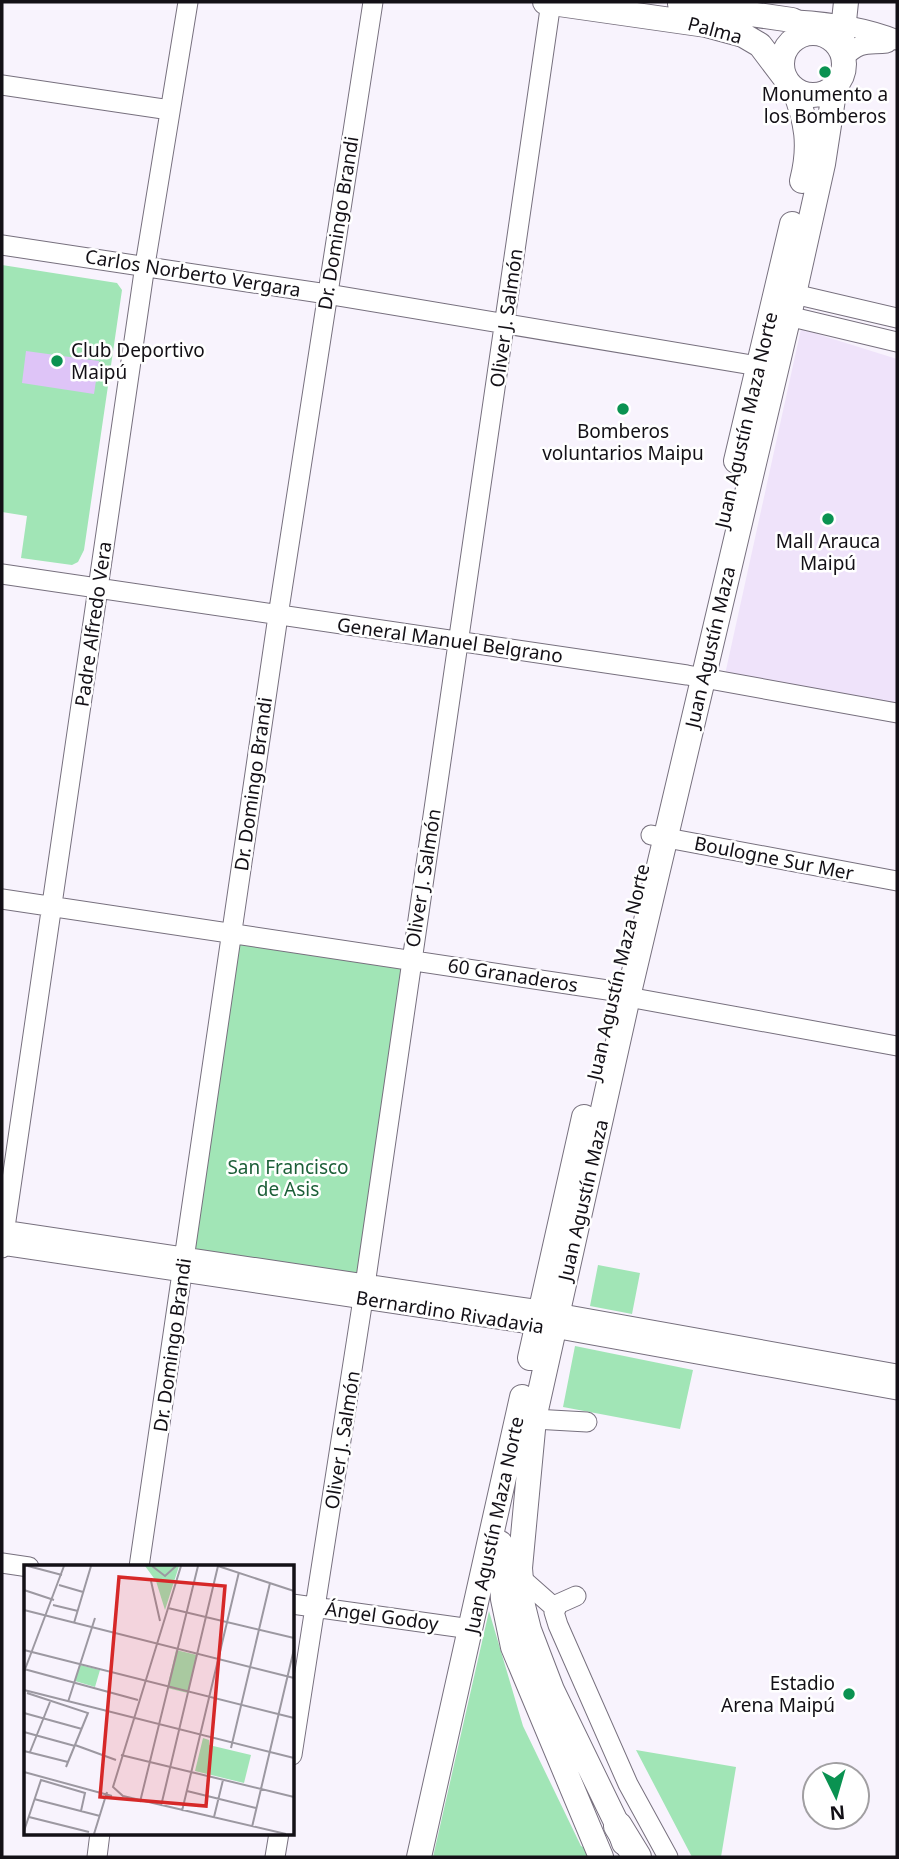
<svg xmlns="http://www.w3.org/2000/svg" width="899" height="1859" font-family="'Noto Sans',sans-serif">
  <rect width="100%" height="100%" fill="#f8f3fd"/>
  <path fill="#efe3fa" d="M801 329 897 359V710L724 679Z"/>
  <path fill="#a1e5b6" d="M2 265 117 283 122 290 84 550 78 562 72 565 21 558 27 516 2 512Z
    M231 932 411 960 365 1284 184 1258Z
    M598 1265 640 1273 632 1314 590 1306Z
    M575 1346 693 1370 680 1429 563 1407Z
    M489 1611 523 1726 581 1846 602 1857H433Z
    M636 1750 736 1767 721 1857H692Z"/>
  <path fill="#dec4f7" d="M26 351 99 361 94 394 22 383Z"/>
  <g fill="none" stroke-linecap="round" stroke-linejoin="round">
    <g stroke="#77707e" stroke-width="21">
      <path id="minor" d="M796 20C830 22 866 27 897 40
        M844 57C861 41 866 45 887 43
        M2 85 170 110
        M2 245 327 294 758 366
        M794 294 897 318
        M788 316 897 342
        M2 574 687 675 897 713
        M651 835 897 881
        M2 899 614 991 628 997 897 1046
        M2 1230 540 1310 897 1374
        M2 1245 537 1325 897 1390
        M2 1248 145 265 188 2
        M534 1419 587 1422
        M2 1563 29 1567
        M139 1567 278 616 373 2
        M521 1578 556 1609
        M576 1596 558 1604 554 1612 558 1625 628 1784 668 1857
        M292 1604 471 1629
        M292 1755 363 1299 551 2
        M97 1857 100 1833
        M275 1857 279 1833"/>
    </g>
    <g stroke="#77707e" stroke-width="26">
      <path id="major" d="M545 2 706 25 743 35 760 45 785 78
        M680 4 792 20 816 32
        M782 64a31 31 0 1 1 62 0a31 31 0 1 1-62 0Z
        M841 49 846 2
        M794 89C807 122 811 146 802 181
        M736 461 792 224
        M530 1358 584 1117
        M500 1543 503 1599 513 1647 601 1857
        M624 1843 618 1826 552 1690 529 1630 523 1606 520 1568 534 1419 628 997 794 294 823 164 835 86
        M419 1857 522 1397"/>
    </g>
    <g stroke="#77707e" stroke-width="30">
      <path id="highway" d="M618 1826 637 1857"/>
    </g>
    <use href="#minor" stroke="#fff" stroke-width="19"/>
    <use href="#major" stroke="#fff" stroke-width="24"/>
    <use href="#highway" stroke="#fff" stroke-width="28"/>
  </g>
  <g fill="#0a9251" stroke="#fff" stroke-width="2.5">
    <circle cx="825" cy="72" r="7"/>
    <circle cx="57" cy="361" r="7"/>
    <circle cx="623" cy="409" r="7"/>
    <circle cx="828" cy="519" r="7"/>
    <circle cx="849" cy="1694" r="7"/>
  </g>
  <g text-anchor="middle" stroke-width="5" stroke-linejoin="round" paint-order="stroke">
    <g font-size="19" fill="#131016" stroke="#fff">
      <text transform="translate(715 30) rotate(15)" y="7">Palma</text>
      <text transform="translate(338 223) rotate(-81)" y="7">Dr. Domingo Brandi</text>
      <text transform="translate(193 273) rotate(9)" y="7">Carlos Norberto Vergara</text>
      <text transform="translate(506 318) rotate(-82)" y="7">Oliver J. Salmón</text>
      <text transform="translate(746 420) rotate(-77)" y="7">Juan Agustín Maza Norte</text>
      <text transform="translate(93 624) rotate(-82)" y="7">Padre Alfredo Vera</text>
      <text transform="translate(450 640) rotate(8)" y="7">General Manuel Belgrano</text>
      <text transform="translate(710 647) rotate(-77)" y="7">Juan Agustín Maza</text>
      <text transform="translate(253 784) rotate(-82)" y="7">Dr. Domingo Brandi</text>
      <text transform="translate(774 858) rotate(11)" y="7">Boulogne Sur Mer</text>
      <text transform="translate(423 878) rotate(-81)" y="7">Oliver J. Salmón</text>
      <text transform="translate(618 972) rotate(-77)" y="7">Juan Agustín Maza Norte</text>
      <text transform="translate(513 975) rotate(9)" y="7">60 Granaderos</text>
      <text transform="translate(583 1200) rotate(-77)" y="7">Juan Agustín Maza</text>
      <text transform="translate(450 1312) rotate(9)" y="7">Bernardino Rivadavia</text>
      <text transform="translate(172 1345) rotate(-82)" y="7">Dr. Domingo Brandi</text>
      <text transform="translate(342 1440) rotate(-81)" y="7">Oliver J. Salmón</text>
      <text transform="translate(494 1525) rotate(-78)" y="7">Juan Agustín Maza Norte</text>
      <text transform="translate(382 1616) rotate(8)" y="7">Ángel Godoy</text>
    </g>
    <g font-size="19" fill="#131016" stroke="#fff">
      <text x="825" y="101">Monumento a<tspan x="825" dy="22">los Bomberos</tspan></text>
      <text x="71" y="357" text-anchor="start">Club Deportivo<tspan x="71" dy="22">Maipú</tspan></text>
      <text x="623" y="438">Bomberos<tspan x="623" dy="22">voluntarios Maipu</tspan></text>
      <text x="828" y="548">Mall Arauca<tspan x="828" dy="22">Maipú</tspan></text>
      <text x="835" y="1690" text-anchor="end">Estadio<tspan x="835" dy="22">Arena Maipú</tspan></text>
    </g>
    <g font-size="19" fill="#1c5f38" stroke="#fff">
      <text x="288" y="1174">San Francisco<tspan x="288" dy="22">de Asis</tspan></text>
    </g>
  </g>
  <g transform="translate(24 1565)">
    <rect width="270" height="270" fill="#f8f3fd"/>
    <path d="M121 1H155L141 45 132 16ZM152 85 173 90 164 128 143 123ZM56 100 76 105 71 122 51 116ZM179 173 185 175V180L227 190 220 218 171 206Z" fill="#a1e5b6"/>
    <path fill="none" stroke="#9c98a1" stroke-width="2" d="M4 1 38 10M128 1 141 11 152 1M157 1 89 222 99 231 262 269M194 1 270 26M127 16 136 56M35 20 59 27M0 25 30 35M29 40 54 46M144 43 270 73M0 45 270 113M50 58 67 1M0 85 270 153M0 104 114 135M0 107 40 1M0 125 270 193M3 128 64 148 42 202M44 137 71 53M0 148 58 164M0 167 51 181M51 180 92 195M207 183 246 18M0 186 44 197M6 187 26 137M97 190 270 232M0 207 88 231M163 226 232 243M10 234 76 251M116 237 174 1M137 241 194 1M158 246 215 7M5 252 65 267M190 252 199 215M228 262 270 84M0 266 17 215 61 228 57 246M70 269 83 227"/>
    <path fill="#d62828" fill-opacity="0.15" stroke="#d62828" stroke-width="3.5" d="M95 12 201 21 182 241 76 232Z"/>
    <rect width="270" height="270" fill="none" stroke="#131016" stroke-width="3.5"/>
  </g>
  <rect width="899" height="1859" fill="none" stroke="#131016" stroke-width="7"/>
  <g transform="translate(836 1796) rotate(175)"><circle r="33" fill="#ffffff" stroke="#a19fa2" stroke-width="2"/>
  <path d="M0-5L12 26L0 18L-12 26Z" fill="#0a9251"/>
  <text y="-10" font-size="19" font-weight="bold" text-anchor="middle" fill="#131016">N</text>
  </g>
</svg>
